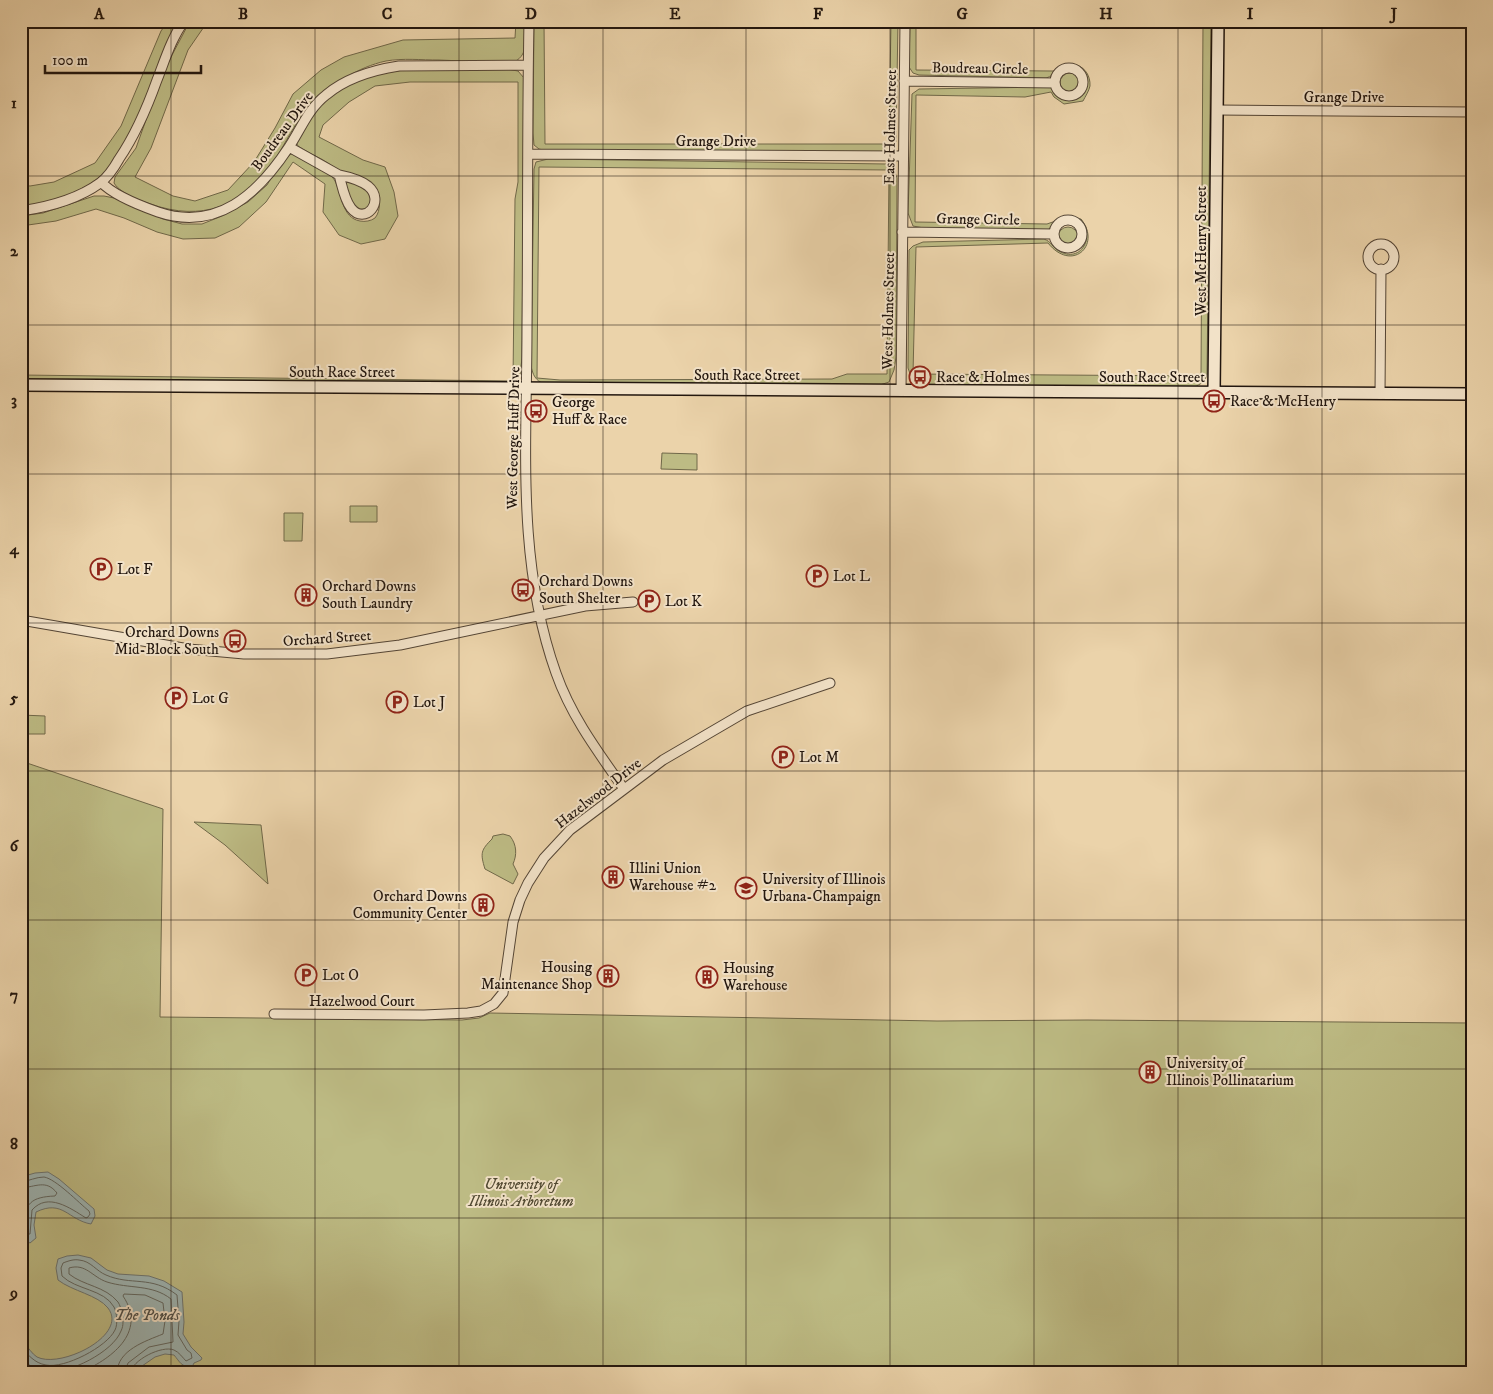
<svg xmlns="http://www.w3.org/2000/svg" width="1493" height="1394" font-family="'IM FELL DW Pica',serif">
  <rect width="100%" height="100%" fill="#ebd3aa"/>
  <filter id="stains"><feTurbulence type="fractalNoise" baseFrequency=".004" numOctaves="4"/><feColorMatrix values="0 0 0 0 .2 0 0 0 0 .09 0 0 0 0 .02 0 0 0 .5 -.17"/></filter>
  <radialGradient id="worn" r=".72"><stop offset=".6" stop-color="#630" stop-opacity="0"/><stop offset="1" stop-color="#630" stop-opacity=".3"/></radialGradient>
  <path fill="#bdbb84" stroke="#706849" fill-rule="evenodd" d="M168 21H180L145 105 116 159 101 176 87 186 51 204 21 208V185L30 186 54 182 95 163 121 126 161 31Z
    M190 21H208L188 50 151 148 135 177 173 196 195 201 228 190 254 162 275 128 293 94 321 70 344 57 403 40 515 38 516 21H525C525 38 530 57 511 63 487 62 463 61 439 60 421 60 403 58 386 61 372 64 358 70 347 77 331 85 317 96 306 110 294 125 286 142 276 158 249 201 210 221 160 207 147 203 121 195 114 183L115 177 136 148 163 72Z
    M534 21H544L545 144H889L891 21H898L896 141 893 148 883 152 547 151 539 149 534 145 533 133Z
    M910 21H916V70L1054 71C1068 57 1091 65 1090 86 1089 91 1085 97 1083 101L1064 104 1054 97 1051 92 1025 97 916 95 915 222 1047 224 1064 218 1081 219C1102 245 1072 273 1048 243L916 247 913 374 1201 376 1203 21H1211L1207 374C1205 382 1201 384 1194 387L925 386 913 382 908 368 909 250 913 246 923 242 1044 239C1052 242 1052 247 1059 251 1069 257 1080 255 1085 244 1089 236 1084 228 1080 222 1064 215 1056 227 1043 232L935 230 913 226 908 213 912 94 919 89 1050 87C1080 122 1102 76 1072 66 1061 68 1056 75 1046 78L919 75 913 73 909 67Z
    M506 69 518 71 524 78 522 358 520 375 516 383 21 381V375L513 381 515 199 518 182V82H410L375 86 349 102 323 125 319 137 363 160 385 167 394 192 398 216 385 239 361 244 339 235 323 212 325 184 293 162 266 202 239 227 215 238 183 239 157 232 124 218 96 209 56 221 21 226V216L43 213 94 196H104L114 198 163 219 182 224H202L222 216 248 202 267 185 281 162 291 154C302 155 330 171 335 181 342 195 342 218 360 221 365 222 371 221 375 218 381 211 381 197 374 190 368 185 358 182 351 178 342 174 336 168 328 163 319 157 308 153 298 146L296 142C305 128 314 109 327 98 375 60 449 69 506 69Z
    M1060 83a10 10 0 1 1 20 0a10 10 0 1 1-20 0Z
    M548 159 887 164 893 167 897 178 896 357 894 370 889 382 877 386 544 384C535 380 533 375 531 366L534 169 536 162ZM539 167 889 170 887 374H847L832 379 560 380 537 378Z
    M348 182 354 183 370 193 372 199 367 209H357L351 202 345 185Z
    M1058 237a10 10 0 1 1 20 0a10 10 0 1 1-20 0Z
    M662 453 697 454V470L661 469Z
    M350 506H377V522H350Z
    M284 513H303L302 541H284Z
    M21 715 45 716V734H21Z
    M21 761 163 809 160 1017 462 1020 479 1018 490 1013 937 1021 1087 1020 1472 1023V1373H21Z
    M194 822 261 825 268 884 225 845Z
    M503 834 510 836C517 845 517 855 513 864L518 874 513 884 485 869C480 853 481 850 492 839L493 836Z"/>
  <path fill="#9db5b4" stroke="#6c7572" d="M48 1172 59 1179 94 1209 95 1216 91 1224C68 1220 63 1199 36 1212L34 1225 36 1238 30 1243 21 1238V1177L35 1173Z
    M78 1255 91 1258 107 1270 118 1274 149 1276 164 1281 182 1292 184 1322 183 1334 191 1347 202 1358 201 1360 194 1363 192 1367C181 1367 180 1362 174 1355L165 1354 155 1357 132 1373H21V1343H24C28 1347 32 1354 37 1357 61 1369 129 1335 108 1308 98 1295 72 1291 58 1280L56 1268 58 1259 67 1256Z"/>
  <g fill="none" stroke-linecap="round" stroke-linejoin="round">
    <path stroke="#606661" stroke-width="1" d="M21 1182C29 1181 36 1177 44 1177 56 1179 79 1203 89 1211L90 1214 88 1217 86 1218C70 1208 48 1192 32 1210L30 1234H21
      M21 1188C36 1187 46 1179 57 1193L55 1196C31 1197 25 1203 23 1226L21 1227
      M21 1348C29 1355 34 1363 46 1365 64 1369 107 1347 115 1330 118 1324 117 1313 114 1307 104 1289 76 1290 62 1276L61 1268 63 1263C68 1261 74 1259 79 1260 91 1261 96 1271 106 1275 131 1286 151 1275 177 1295L179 1321 178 1335 187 1350 191 1353 192 1358 186 1361C183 1358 179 1352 174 1350 162 1345 132 1360 130 1373
      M21 1357C28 1365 36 1371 47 1372 69 1374 113 1352 121 1331 124 1325 123 1319 122 1313 121 1309 120 1305 118 1302 105 1286 84 1286 69 1274V1268C86 1263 92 1277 107 1282 129 1289 152 1284 171 1299L173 1342 149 1347 128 1363 124 1373
      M79 1373C110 1360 148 1333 123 1296L124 1294 145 1295 163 1303 165 1321 163 1334C146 1341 117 1350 117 1373"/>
    <g stroke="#544535" stroke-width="11">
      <path id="street" d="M529 21C527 123 528 225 527 327 527 443 516 561 556 673 571 716 598 752 624 789
        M1055 82a14 14 0 1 1 28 0a14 14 0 1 1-28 0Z
        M904 81 1055 83
        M1217 110 1472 112
        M289 147 339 175
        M528 154 903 156
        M339 175C349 177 360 180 368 186 386 201 365 226 351 208 344 199 342 185 339 175Z
        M101 182C113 195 141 206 158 212 217 232 258 194 289 147 301 129 308 109 326 95 346 78 373 70 399 66L528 65
        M21 211C48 207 78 199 100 183 108 177 114 168 119 159 136 134 147 108 157 80 165 60 171 39 184 21
        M1054 234a14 14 0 1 1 28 0a14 14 0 1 1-28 0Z
        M902 232 1054 234
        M1368 257a13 13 0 1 1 26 0a13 13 0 1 1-26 0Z
        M901 391 905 21
        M1380 394 1381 269
        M21 620 189 649 244 654H327L400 645 585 606 633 602
        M274 1014 424 1015 468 1013 481 1011 494 1004 503 993 513 922 520 900 528 883 544 858 570 830 663 760 747 711 830 683"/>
    </g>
    <g stroke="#22160e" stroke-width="14">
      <path id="secondary" d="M21 385 1472 394
        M1214 392 1218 21"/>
    </g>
    <use href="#street" stroke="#f2e2c8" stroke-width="9"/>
    <use href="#secondary" stroke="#f2e2c8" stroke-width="11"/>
  </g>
  <path fill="none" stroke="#22160e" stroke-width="1" stroke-opacity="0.55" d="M171 21V1373M315 21V1373M459 21V1373M603 21V1373M746 21V1373M890 21V1373M1034 21V1373M1178 21V1373M1322 21V1373M21 176H1472M21 325H1472M21 474H1472M21 623H1472M21 771H1472M21 920H1472M21 1069H1472M21 1218H1472"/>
  <defs>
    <g id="bus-ring" transform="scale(1.125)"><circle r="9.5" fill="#f2e2c8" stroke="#8f2418" stroke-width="1.5"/><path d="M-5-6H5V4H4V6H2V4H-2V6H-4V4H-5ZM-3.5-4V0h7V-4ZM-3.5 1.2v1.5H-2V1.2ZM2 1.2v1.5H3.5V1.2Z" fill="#8f2418"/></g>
    <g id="parking-ring" transform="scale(1.125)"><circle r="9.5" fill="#f2e2c8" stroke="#8f2418" stroke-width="1.5"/><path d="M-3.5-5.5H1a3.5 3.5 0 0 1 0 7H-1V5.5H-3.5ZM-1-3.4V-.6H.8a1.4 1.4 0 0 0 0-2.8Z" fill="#8f2418"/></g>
    <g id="building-ring" transform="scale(1.125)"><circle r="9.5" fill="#f2e2c8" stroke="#8f2418" stroke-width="1.5"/><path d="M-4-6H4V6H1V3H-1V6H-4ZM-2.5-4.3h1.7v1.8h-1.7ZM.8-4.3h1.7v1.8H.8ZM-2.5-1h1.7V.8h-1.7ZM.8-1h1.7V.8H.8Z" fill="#8f2418"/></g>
    <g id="university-ring" transform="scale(1.125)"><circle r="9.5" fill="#f2e2c8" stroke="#8f2418" stroke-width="1.5"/><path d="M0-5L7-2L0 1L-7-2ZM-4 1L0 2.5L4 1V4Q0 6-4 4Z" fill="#8f2418"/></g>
  </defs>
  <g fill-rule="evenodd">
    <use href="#bus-ring" x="920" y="377"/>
    <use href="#bus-ring" x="1214" y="401"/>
    <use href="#bus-ring" x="536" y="411"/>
    <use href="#parking-ring" x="101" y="569"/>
    <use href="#parking-ring" x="817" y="576"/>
    <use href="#bus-ring" x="523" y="590"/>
    <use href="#building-ring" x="306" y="595"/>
    <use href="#parking-ring" x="649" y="601"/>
    <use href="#bus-ring" x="235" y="641"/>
    <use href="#parking-ring" x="176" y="698"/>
    <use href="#parking-ring" x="397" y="702"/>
    <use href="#parking-ring" x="783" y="757"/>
    <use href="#building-ring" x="613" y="877"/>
    <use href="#university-ring" x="746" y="888"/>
    <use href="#building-ring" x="483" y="905"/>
    <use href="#parking-ring" x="306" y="975"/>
    <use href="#building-ring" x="608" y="976"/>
    <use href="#building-ring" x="707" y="977"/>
    <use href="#building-ring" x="1150" y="1072"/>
  </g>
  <g text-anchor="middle" stroke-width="4" stroke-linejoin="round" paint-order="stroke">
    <g font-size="15" fill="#22160e" stroke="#f2e2c8">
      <text transform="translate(980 68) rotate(1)" y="5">Boudreau Circle</text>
      <text x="1344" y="102">Grange Drive</text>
      <text transform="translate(890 127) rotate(-89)" y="5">East Holmes Street</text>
      <text transform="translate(282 131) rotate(-54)" y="5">Boudreau Drive</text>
      <text x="716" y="146">Grange Drive</text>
      <text transform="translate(978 219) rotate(1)" y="5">Grange Circle</text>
      <text transform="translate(1201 251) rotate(-90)" y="5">West McHenry Street</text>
      <text transform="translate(888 311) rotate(-89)" y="5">West Holmes Street</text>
      <text x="342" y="377">South Race Street</text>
      <text x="747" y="380">South Race Street</text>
      <text x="1152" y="382">South Race Street</text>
      <text transform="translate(513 438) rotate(-89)" y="5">West George Huff Drive</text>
      <text transform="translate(327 638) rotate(-4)" y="5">Orchard Street</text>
      <text transform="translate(598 793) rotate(-38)" y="5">Hazelwood Drive</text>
      <text x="362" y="1006">Hazelwood Court</text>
    </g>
    <g font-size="15" fill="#22160e" stroke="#f2e2c8" text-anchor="start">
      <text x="936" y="382">Race &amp; Holmes</text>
      <text x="1230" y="406">Race &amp; McHenry</text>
      <text x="552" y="407">George<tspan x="552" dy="17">Huff &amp; Race</tspan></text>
      <text x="117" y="574">Lot F</text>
      <text x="833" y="581">Lot L</text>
      <text x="539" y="586">Orchard Downs<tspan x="539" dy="17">South Shelter</tspan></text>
      <text x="322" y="591">Orchard Downs<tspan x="322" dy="17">South Laundry</tspan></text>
      <text x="665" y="606">Lot K</text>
      <text x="219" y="637" text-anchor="end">Orchard Downs<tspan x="219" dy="17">Mid-Block South</tspan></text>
      <text x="192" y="703">Lot G</text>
      <text x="413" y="707">Lot J</text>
      <text x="799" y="762">Lot M</text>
      <text x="629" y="873">Illini Union<tspan x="629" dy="17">Warehouse #2</tspan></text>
      <text x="762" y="884">University of Illinois<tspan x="762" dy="17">Urbana-Champaign</tspan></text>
      <text x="467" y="901" text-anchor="end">Orchard Downs<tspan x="467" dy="17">Community Center</tspan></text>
      <text x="592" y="972" text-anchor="end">Housing<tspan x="592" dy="17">Maintenance Shop</tspan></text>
      <text x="723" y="973">Housing<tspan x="723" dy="17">Warehouse</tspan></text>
      <text x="322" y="980">Lot O</text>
      <text x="1166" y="1068">University of<tspan x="1166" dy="17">Illinois Pollinatarium</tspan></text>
    </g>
    <g font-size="15" font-style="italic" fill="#504831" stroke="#f2e2c8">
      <text x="521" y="1189">University of<tspan x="521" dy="17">Illinois Arboretum</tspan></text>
    </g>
    <g font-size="16" font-style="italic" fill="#4d4e48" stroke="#f2e2c8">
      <text x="147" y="1320">The Ponds</text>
    </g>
  </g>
  <rect width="1493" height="1394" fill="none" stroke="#ebd3aa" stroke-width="55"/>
  <path d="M45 65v8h156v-8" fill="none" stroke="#22160e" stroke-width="2.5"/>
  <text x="52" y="65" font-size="15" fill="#22160e" stroke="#f2e2c8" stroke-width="4" paint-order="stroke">100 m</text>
  <rect x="28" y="28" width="1438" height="1338" fill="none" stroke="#22160e" stroke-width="2"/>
  <g font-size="16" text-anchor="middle" font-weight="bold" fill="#22160e">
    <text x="99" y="19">A</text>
    <text x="243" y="19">B</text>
    <text x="387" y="19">C</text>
    <text x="531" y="19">D</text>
    <text x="675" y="19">E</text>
    <text x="818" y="19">F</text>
    <text x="962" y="19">G</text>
    <text x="1106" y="19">H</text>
    <text x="1250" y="19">I</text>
    <text x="1394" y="19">J</text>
    <text x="14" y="108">1</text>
    <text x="14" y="256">2</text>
    <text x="14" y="405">3</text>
    <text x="14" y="554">4</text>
    <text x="14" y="703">5</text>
    <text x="14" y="851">6</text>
    <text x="14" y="1000">7</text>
    <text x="14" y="1149">8</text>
    <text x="14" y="1298">9</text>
  </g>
  <rect width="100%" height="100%" filter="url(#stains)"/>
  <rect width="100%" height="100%" fill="url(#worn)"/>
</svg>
